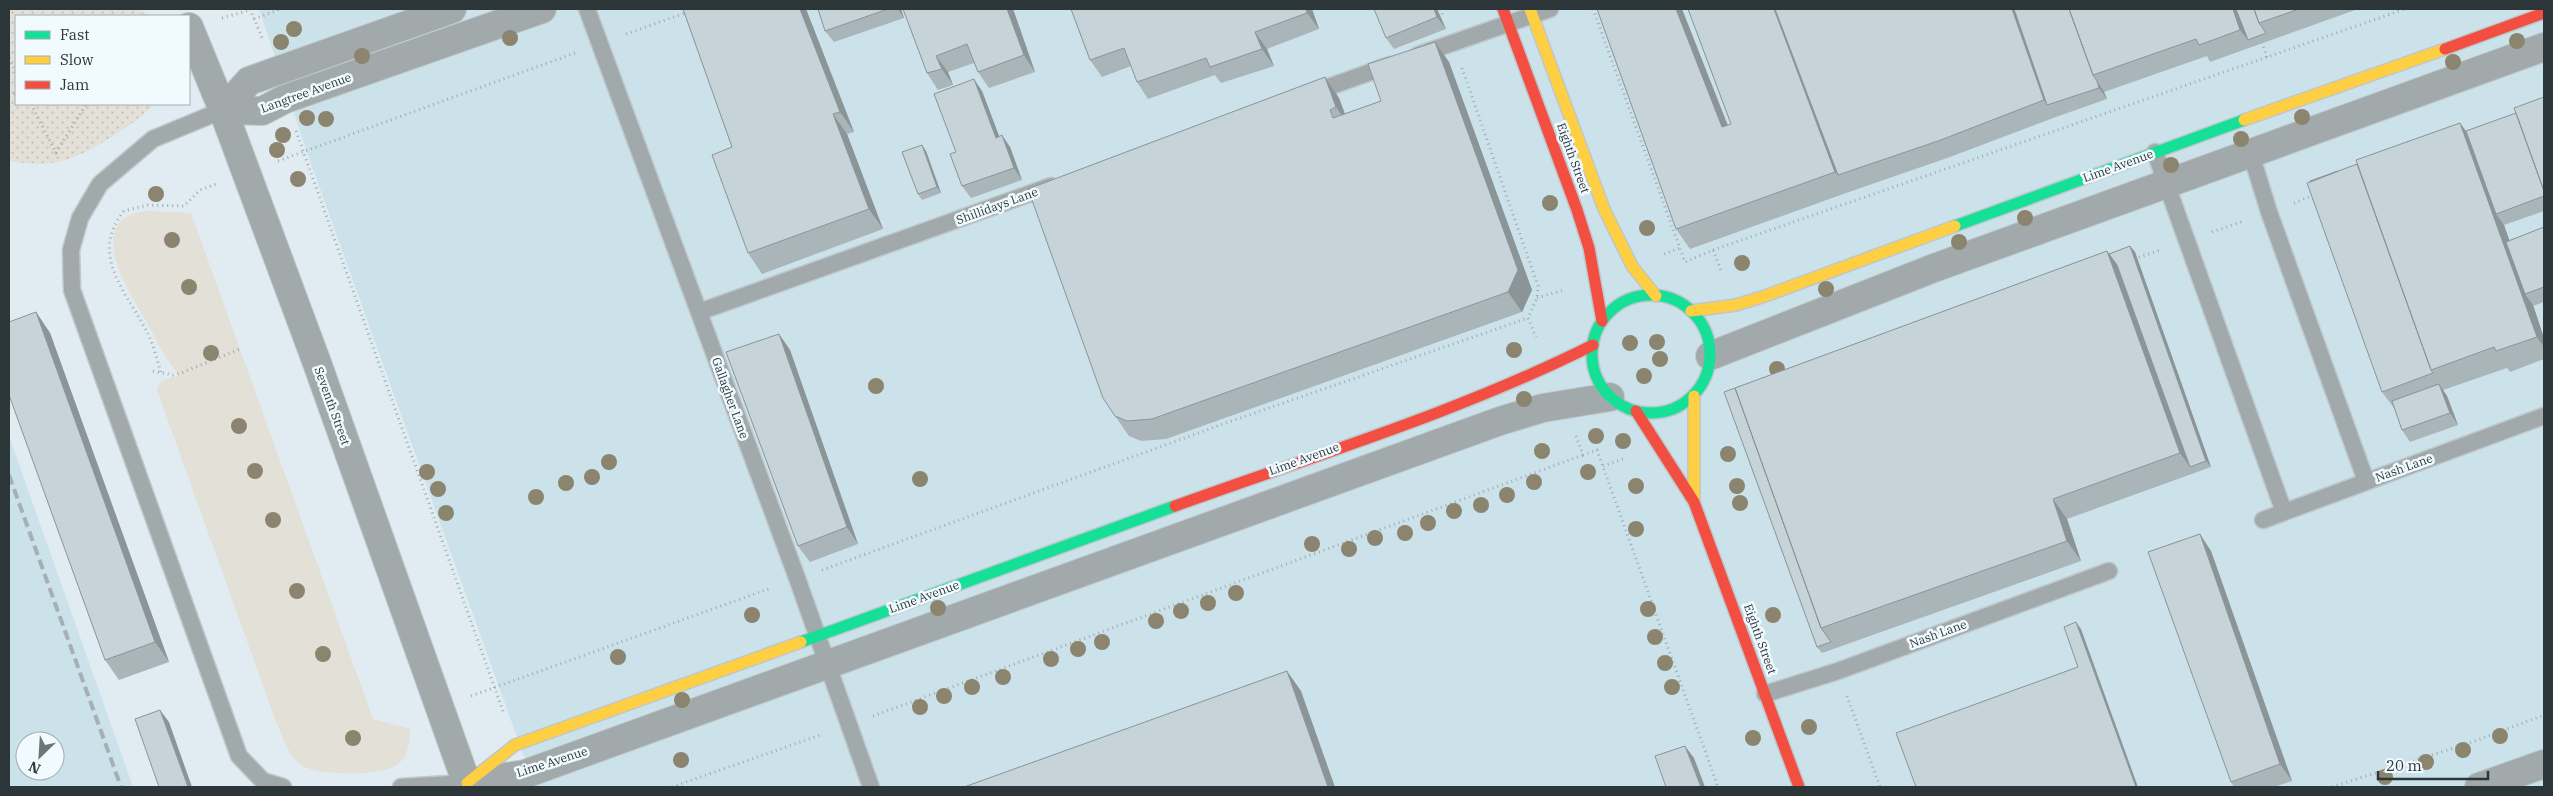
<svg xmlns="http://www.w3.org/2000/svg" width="2553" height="796" font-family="'IBM Plex Serif',serif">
  <defs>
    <pattern id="park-dots" width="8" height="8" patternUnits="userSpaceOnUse" patternTransform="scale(1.25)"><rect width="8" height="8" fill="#e2e0d7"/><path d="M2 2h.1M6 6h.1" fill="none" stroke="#c2c1b9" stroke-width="1.8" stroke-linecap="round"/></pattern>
  </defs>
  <rect width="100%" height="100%" fill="#e0ecf1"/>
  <path fill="#cbe2eb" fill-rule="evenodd" d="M259 9H2544V787H535L310 161Z
    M9 436 133 787H9ZM25 741H55V771H25Z"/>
  <path fill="#e2e0d7" d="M147 211 191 213 373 719 410 729C410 742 408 759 395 766 378 776 318 776 301 765 287 754 282 735 275 719L157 390C162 376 169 381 179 375 164 357 155 337 143 316 126 286 83 218 147 211Z"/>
  <path fill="url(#park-dots)" d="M9 9H140L142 12 153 16H16V104H154C142 120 86 155 66 160 48 165 27 164 9 161Z"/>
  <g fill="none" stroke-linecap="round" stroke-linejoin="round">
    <g stroke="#bec7cb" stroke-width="19">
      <path id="lane" d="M587 9 797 578 871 787
        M1418 55 1550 9
        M1312 93 1390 65
        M223 110 153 139 100 184 80 218 71 250 72 290 239 756 263 781 283 787
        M2155 152 2284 512
        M2251 154 2269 212 2366 481
        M699 312 1051 186
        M2263 520 2544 416
        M1765 694 1838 671 2109 571
        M401 787 467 783"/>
    </g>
    <g stroke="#bec7cb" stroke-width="30">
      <path id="street" d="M189 27 223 110 317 363 468 787
        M223 110 262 111 285 99 542 9
        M223 110 249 81 452 9
        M1710 356 1934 268 2544 47
        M467 783 525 774 1500 421 1543 408 1610 397
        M2479 787 2544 764"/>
    </g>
    <g stroke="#bec7cb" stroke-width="14">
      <path id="fast" d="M1955 226 2244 120
        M1592 354a59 59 0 1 1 118 0a59 59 0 1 1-118 0Z
        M801 642 1175 506"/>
    </g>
    <g stroke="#bec7cb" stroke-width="14">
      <path id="slow" d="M1530 9 1604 209 1632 266 1656 296
        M2244 120 2445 49
        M1691 311 1736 305 1765 296 1955 226
        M1694 396V502
        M467 783 515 745 801 642"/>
    </g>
    <g stroke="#bec7cb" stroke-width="14">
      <path id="jam" d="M1503 9 1577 210 1589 248 1602 321
        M2445 49 2544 13
        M1636 411 1694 502 1799 787
        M1175 506C1316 455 1459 412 1593 345"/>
    </g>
    <path stroke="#a3aaad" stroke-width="3" stroke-dasharray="1 4" stroke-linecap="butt" d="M250 9 263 40
      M1440 9 1444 18
      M1593 9 1685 262 1713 250 1722 273
      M222 18 250 10
      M254 19 281 9
      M626 34 688 12
      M2262 42 2267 58
      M9 58 16 73
      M1462 68 1538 286 1537 298 1528 318 1536 337
      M9 96 16 93
      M31 104 56 153 86 104
      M296 131 504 714
      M278 161 575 53
      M2294 203 2314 195
      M2212 232 2244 221
      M1713 250 2405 9
      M1664 254 1680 248
      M2134 259 2161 250
      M1537 298 1564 290
      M153 371 173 375 181 373 240 349
      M161 372C157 360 154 347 149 336 130 296 87 256 124 211L147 205 184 206 200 190 216 184
      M1576 436 1583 455 1597 450 1718 787
      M1603 466 1626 458
      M822 570 1223 424 1528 318
      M471 696 771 588
      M1847 696 1880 787
      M873 716 1583 455
      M672 787 823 734
      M2332 787 2475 741 2544 715"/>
    <use href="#lane" stroke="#a1a9ab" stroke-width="16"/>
    <use href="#street" stroke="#a1a9ab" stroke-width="28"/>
    <use href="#fast" stroke="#16e098" stroke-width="11"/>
    <use href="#slow" stroke="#ffcf43" stroke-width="11"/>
    <use href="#jam" stroke="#f24e42" stroke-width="11"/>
    <path stroke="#a6afb2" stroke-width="4" stroke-dasharray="10 5" stroke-linecap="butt" d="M9 475 121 787"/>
  </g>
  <g fill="#8b846e">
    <circle cx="294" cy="29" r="8"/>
    <circle cx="510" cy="38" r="8"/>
    <circle cx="2517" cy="41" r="8"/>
    <circle cx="281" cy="42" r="8"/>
    <circle cx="362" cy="56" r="8"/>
    <circle cx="2453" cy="62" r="8"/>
    <circle cx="2302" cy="117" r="8"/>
    <circle cx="307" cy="118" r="8"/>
    <circle cx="326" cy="119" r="8"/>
    <circle cx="283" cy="135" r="8"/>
    <circle cx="2241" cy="139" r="8"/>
    <circle cx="277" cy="150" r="8"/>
    <circle cx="2171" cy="165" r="8"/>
    <circle cx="298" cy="179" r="8"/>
    <circle cx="156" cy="194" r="8"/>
    <circle cx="1550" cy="203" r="8"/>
    <circle cx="2025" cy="218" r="8"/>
    <circle cx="1647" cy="228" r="8"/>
    <circle cx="172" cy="240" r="8"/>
    <circle cx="1959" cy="242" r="8"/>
    <circle cx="1742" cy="263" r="8"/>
    <circle cx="189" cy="287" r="8"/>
    <circle cx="1826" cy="289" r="8"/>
    <circle cx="1657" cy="342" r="8"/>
    <circle cx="1630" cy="343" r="8"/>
    <circle cx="1514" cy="350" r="8"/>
    <circle cx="211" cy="353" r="8"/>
    <circle cx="1660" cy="359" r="8"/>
    <circle cx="1777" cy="369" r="8"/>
    <circle cx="1644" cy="376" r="8"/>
    <circle cx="876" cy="386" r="8"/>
    <circle cx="1524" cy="399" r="8"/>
    <circle cx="239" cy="426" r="8"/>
    <circle cx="1596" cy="436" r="8"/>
    <circle cx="1623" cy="441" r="8"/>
    <circle cx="1542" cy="451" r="8"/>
    <circle cx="1728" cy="454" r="8"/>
    <circle cx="609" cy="462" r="8"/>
    <circle cx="255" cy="471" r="8"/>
    <circle cx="427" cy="472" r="8"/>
    <circle cx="1588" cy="472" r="8"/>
    <circle cx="592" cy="477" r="8"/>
    <circle cx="920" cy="479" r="8"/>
    <circle cx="1534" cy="482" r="8"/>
    <circle cx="566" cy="483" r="8"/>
    <circle cx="1636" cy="486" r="8"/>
    <circle cx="1737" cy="486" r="8"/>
    <circle cx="438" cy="489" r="8"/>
    <circle cx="1507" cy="495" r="8"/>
    <circle cx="536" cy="497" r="8"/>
    <circle cx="1740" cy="503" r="8"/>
    <circle cx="1481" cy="505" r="8"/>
    <circle cx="1454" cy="511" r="8"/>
    <circle cx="446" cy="513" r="8"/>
    <circle cx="273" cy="520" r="8"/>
    <circle cx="1428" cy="523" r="8"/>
    <circle cx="1636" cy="529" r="8"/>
    <circle cx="1405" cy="533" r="8"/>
    <circle cx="1375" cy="538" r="8"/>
    <circle cx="1312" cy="544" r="8"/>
    <circle cx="1349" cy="549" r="8"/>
    <circle cx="297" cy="591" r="8"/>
    <circle cx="1236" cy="593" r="8"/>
    <circle cx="1208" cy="603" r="8"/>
    <circle cx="938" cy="608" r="8"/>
    <circle cx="1648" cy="609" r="8"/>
    <circle cx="1181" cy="611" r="8"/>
    <circle cx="752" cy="615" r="8"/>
    <circle cx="1773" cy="615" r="8"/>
    <circle cx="1156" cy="621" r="8"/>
    <circle cx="1655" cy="637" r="8"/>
    <circle cx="1102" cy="642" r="8"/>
    <circle cx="1078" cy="649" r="8"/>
    <circle cx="323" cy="654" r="8"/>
    <circle cx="618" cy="657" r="8"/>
    <circle cx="1051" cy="659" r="8"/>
    <circle cx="1665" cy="663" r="8"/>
    <circle cx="1003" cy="677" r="8"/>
    <circle cx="972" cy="687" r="8"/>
    <circle cx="1672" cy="687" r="8"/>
    <circle cx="944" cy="696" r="8"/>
    <circle cx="682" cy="700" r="8"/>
    <circle cx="920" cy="707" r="8"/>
    <circle cx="1809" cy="727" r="8"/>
    <circle cx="2500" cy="736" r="8"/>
    <circle cx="353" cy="738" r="8"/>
    <circle cx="1753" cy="738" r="8"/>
    <circle cx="2463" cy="750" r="8"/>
    <circle cx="681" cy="760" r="8"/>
    <circle cx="2426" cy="762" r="8"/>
    <circle cx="2385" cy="777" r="8"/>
  </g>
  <path fill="#aab5ba" d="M683 9H806L854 132 847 134 883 229 762 274 748 253 732 147Z
    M818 9H901L904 18 834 42 825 31Z
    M903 9H1013L1035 72 989 88 978 72 974 63 948 72 953 85 938 90 927 73Z
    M1071 9H1312L1319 29 1267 49 1274 66 1221 83 1215 75 1148 99 1137 82 1131 66 1102 77 1090 60Z
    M1437 9 1446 29 1394 49 1386 38Z
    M1597 9H1682L1728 125 1731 124 1688 9H2358L2210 62 2207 56 2104 92 2107 99 2056 117 1950 157 1849 192 1690 249 1676 229Z
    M1435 42 1449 62 1532 290 1522 312 1166 439 1141 441 1129 436 1115 416 1325 77 1339 98 1345 114 1381 101Z
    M982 91 999 136 1010 147 1022 180 971 198 962 186 956 152Z
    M2544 97V211L2504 225 2509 240 2544 228V302L2533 306V305L2544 338V359L2510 372 2507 368 2443 390 2447 396 2458 425 2410 442 2402 430 2395 408H2394L2382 392 2339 171 2460 123 2466 131H2468L2516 113Z
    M926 151 941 193 922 200 918 194Z
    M2130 246 2135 252 2211 467 2067 519 2081 561 1822 653 1817 647 1735 388 2107 251 2109 254Z
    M36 312 50 333 169 662 119 680 105 660Z
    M779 334 790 350 858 544 810 562 798 546Z
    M2211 551 2292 781 2274 787H2234L2231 782Z"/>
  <path fill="#8b9497" d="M800 9H806L854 132 840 112Z
    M898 9H901L904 18Z
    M1007 9H1013L1035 72 1024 55Z
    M1306 9H1312L1319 29 1307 13Z
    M1434 9H1437L1446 29 1437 17Z
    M1676 9H1682L1736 147 1722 127Z
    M1774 9H1781L1838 175 1835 172Z
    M2012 9H2018L2047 105 2044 100Z
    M2233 9H2238L2248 40 2240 30Z
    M1255 32 1267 49 1274 66 1262 49Z
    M1435 42 1449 62 1532 290 1522 312 1508 292Z
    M936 56 948 72 953 85 942 69Z
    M1325 77 1339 98 1350 128 1336 107Z
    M974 79 982 91 1004 149 996 138Z
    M2097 81 2104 92 2107 99 2099 88Z
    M833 114 847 134 883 229 869 209Z
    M2460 123 2470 137 2496 214 2504 225 2528 293 2525 294 2533 305 2544 338V347L2537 337Z
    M1002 135 1010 147 1022 180 1014 168Z
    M922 145 926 151 941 193 937 187Z
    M2130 246 2135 252 2211 467 2206 461Z
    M2107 251 2121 271 2190 467 2180 453Z
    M36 312 50 333 169 662 155 642Z
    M779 334 790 350 858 544 847 527Z
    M2439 384 2447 396 2458 425 2450 413Z
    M2053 499 2067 519 2081 561 2067 541Z
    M2200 534 2211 551 2292 781 2280 764Z
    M2076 622 2081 629 2138 787H2136Z
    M1287 671 1301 691 1335 787H1328Z
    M160 710 169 722 192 787H188Z
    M1685 746 1694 758 1705 787H1701Z"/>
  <path fill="#c6d3d8" stroke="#8b9497" d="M683 9H800L840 112 833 114 869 209 748 253 712 155 732 147Z
    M818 9H888L825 31Z
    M903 9H1007L1024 55 978 72 967 44 936 56 942 69 927 73Z
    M1071 9H1306L1307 13 1255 32 1262 49 1210 67 1206 58 1137 82 1124 48 1090 60Z
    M1374 9H1434L1437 17 1386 38Z
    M1597 9H1676L1722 127 1731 124 1688 9H1774L1835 172 1676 229Z
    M1775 9H2012L2044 100 1938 141 1838 175Z
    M2014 9H2069L2093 75 2097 81 2099 88 2047 105Z
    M2069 9H2233L2240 30 2199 45 2196 39 2093 75Z
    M2236 9H2254L2259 23 2266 33 2248 40Z
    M2254 9H2299L2259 23Z
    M1435 42 1518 270 1508 292 1152 419 1127 421 1115 416 1103 398 1028 189 1325 77 1336 107 1330 110 1333 118 1381 101 1368 64Z
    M974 79 996 138 1002 135 1014 168 962 186 950 154 956 152 934 94Z
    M2544 97V191L2514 108Z
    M2516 113 2544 191V196L2496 214 2466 131Z
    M2460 123 2537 337 2496 351 2494 347 2431 370 2356 160Z
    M922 145 937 187 918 194 902 152Z
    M2357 164 2431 370 2433 373 2382 392 2307 183Z
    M2338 171 2310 182V181Z
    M2544 227V287L2525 294 2506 242Z
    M2130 246 2206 461 2190 467 2117 265 2109 254Z
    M2107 251 2180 453 2053 499 2067 541 1821 628 1735 388Z
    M36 312 155 642 105 660 9 395V322Z
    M779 334 847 527 798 546 726 352Z
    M2439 384 2450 413 2402 430 2392 401Z
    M1735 388 1821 628 1831 642 1817 647 1724 392Z
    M2200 534 2280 764 2231 782 2148 552Z
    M2076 622 2136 787H1916L1896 733 2078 667 2064 627Z
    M1287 671 1328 787H964Z
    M160 710 188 787H159L135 719Z
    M1685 746 1701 787H1666L1655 756Z"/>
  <g text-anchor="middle" stroke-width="5" stroke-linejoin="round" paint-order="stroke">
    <g font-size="12" fill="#2c3639" stroke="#f1fafe">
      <text transform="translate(306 93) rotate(-20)" y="4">Langtree Avenue</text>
      <text transform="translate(1573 158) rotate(70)" y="4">Eighth Street</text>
      <text transform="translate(2118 166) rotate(-20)" y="4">Lime Avenue</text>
      <text transform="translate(997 206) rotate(-20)" y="4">Shillidays Lane</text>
      <text transform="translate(730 398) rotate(70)" y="4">Gallagher Lane</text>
      <text transform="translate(332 406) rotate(70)" y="4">Seventh Street</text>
      <text transform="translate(1304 459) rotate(-20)" y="4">Lime Avenue</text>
      <text transform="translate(2404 468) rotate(-20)" y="4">Nash Lane</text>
      <text transform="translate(924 597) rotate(-20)" y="4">Lime Avenue</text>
      <text transform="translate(1938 634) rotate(-20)" y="4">Nash Lane</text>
      <text transform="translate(1760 639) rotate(70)" y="4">Eighth Street</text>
      <text transform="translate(552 762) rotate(-18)" y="4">Lime Avenue</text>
    </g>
  </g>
  <rect width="2553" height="796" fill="none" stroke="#2c3639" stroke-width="20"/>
  <rect x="15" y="15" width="175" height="90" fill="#f1fafe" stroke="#a2acaf"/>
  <rect x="25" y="31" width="25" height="8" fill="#16e098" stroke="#a2acaf"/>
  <text x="60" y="40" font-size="15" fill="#2c3639">Fast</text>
  <rect x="25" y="56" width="25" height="8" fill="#ffcf43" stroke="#a2acaf"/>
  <text x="60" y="65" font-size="15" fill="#2c3639">Slow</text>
  <rect x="25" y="81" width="25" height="8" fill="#f24e42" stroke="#a2acaf"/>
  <text x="60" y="90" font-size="15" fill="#2c3639">Jam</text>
  <g transform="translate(40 756) rotate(205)"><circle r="24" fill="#f1fafe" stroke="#a2acaf"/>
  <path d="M0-4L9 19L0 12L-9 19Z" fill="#6b7679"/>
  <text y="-8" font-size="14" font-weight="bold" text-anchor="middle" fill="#2c3639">N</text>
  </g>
  <path d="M2378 771v8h110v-8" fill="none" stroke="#2c3639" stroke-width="2.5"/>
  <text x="2386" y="771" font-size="15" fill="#2c3639" stroke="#f1fafe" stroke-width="4" paint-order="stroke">20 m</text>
</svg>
